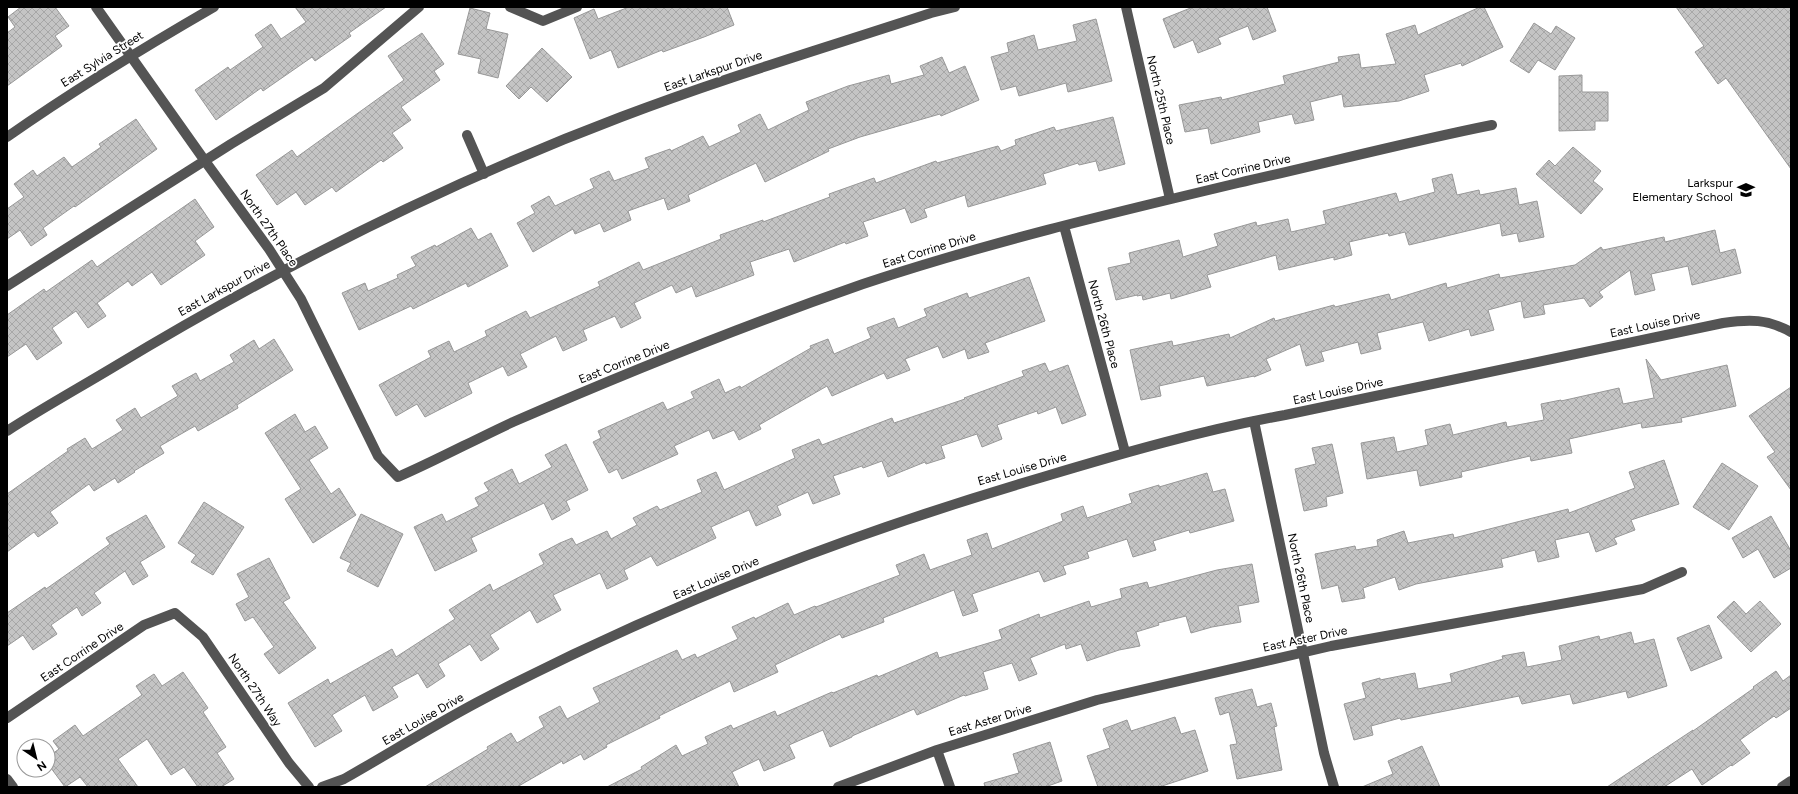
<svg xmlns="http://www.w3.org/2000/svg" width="1798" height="794" font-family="Figtree,sans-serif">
  <defs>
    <pattern id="building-cross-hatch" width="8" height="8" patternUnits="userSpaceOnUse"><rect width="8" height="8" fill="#c4c4c4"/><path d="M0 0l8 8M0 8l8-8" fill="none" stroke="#a7a7a7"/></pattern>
  </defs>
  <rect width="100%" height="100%" fill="#fff"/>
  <path fill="url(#building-cross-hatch)" stroke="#989898" d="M21 7H55L69 26 55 36 62 46 7 86V33L15 27 8 17Z
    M295 7H386L349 33 351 36 315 61 312 57 263 91 261 88 216 120 195 90 228 67 230 70 263 47 255 35 271 24 281 39 306 22Z
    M629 7H727L734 25 704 37 663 52 662 50 618 68 611 50 590 59 574 18 594 9 598 19Z
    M1193 7H1267L1276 31 1253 40 1248 26 1218 38 1221 44 1198 53 1193 40 1174 48 1163 19Z
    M1480 7H1484L1503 47 1462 66 1461 63 1424 75 1429 91 1399 101 1344 107 1342 94 1310 102 1314 120 1295 124 1292 114 1258 122 1260 132 1211 144 1208 128 1185 132 1179 105 1221 97 1222 100 1285 84 1283 76 1339 62 1338 57 1359 54 1361 68 1396 64 1386 34 1415 25 1418 35Z
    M1676 7H1791V169L1726 78 1718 84 1695 52 1704 46Z
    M470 8 490 13 486 29 508 34 498 78 478 73 481 59 458 54Z
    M1096 19 1112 81 1068 92 1066 83 1019 96 1016 86 1001 90 991 57 1009 52 1007 43 1034 35 1038 50 1077 41 1073 25Z
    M1534 23 1551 34 1556 26 1575 38 1555 70 1538 60 1529 73 1510 61Z
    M422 33 444 64 434 71 440 80 401 107 411 120 392 133 403 148 383 162 381 160 336 192 332 187 305 205 296 192 277 205 256 175 292 150 297 157 404 80 388 56Z
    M542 48 572 77 547 102 531 87 519 99 506 86Z
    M942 57 949 73 965 66 979 100 941 116 940 114 860 137 828 149 829 151 765 182 756 163 688 195 690 201 668 210 664 198 628 211 631 220 604 232 600 223 575 234 573 229 533 252 517 223 535 213 531 206 549 196 555 206 594 188 590 179 609 171 614 181 649 168 645 158 670 149 671 151 703 136 709 147 741 132 738 125 760 114 768 130 809 110 806 102 848 86 889 75 891 84 924 75 920 66Z
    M1582 75V92H1608V121H1595V130L1559 131V76Z
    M1113 117 1125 164 1099 171 1096 161 1079 165 1078 163 1043 174 1046 184 968 207 965 195 924 209 927 217 911 223 905 208 863 222 868 236 846 244 845 242 794 262 789 249 750 262 754 275 696 297 692 286 676 293 672 285 634 303 641 318 621 328 615 316 583 330 587 340 563 351 556 336 520 354 527 367 508 376 503 366 468 383 472 393 425 417 417 404 396 416 379 385 431 357 428 351 449 341 454 352 487 336 485 331 526 311 530 318 600 286 598 282 639 262 643 270 721 239 720 235 763 220V222L830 197 829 194 874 178 876 183 936 161 937 163 998 146 1001 151 1016 145 1015 140 1054 127 1056 131Z
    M136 119 157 149 75 207 74 206 43 228 47 235 31 246 20 230 7 239V209L24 197 14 184 33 170 37 176 64 157 72 167 101 147 99 144Z
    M1573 147 1601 171 1593 181 1603 189 1581 214 1536 174 1549 160 1555 166Z
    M1452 174 1457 195 1479 190 1480 195 1516 188 1519 205 1537 201 1544 237 1519 242 1517 233 1502 236 1500 223 1409 245 1405 232 1389 236 1388 233 1349 242 1352 255 1334 260V257L1279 270 1276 255 1207 275 1211 287 1171 299 1170 293 1143 300 1142 295 1137 296V295L1116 300 1108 268 1131 263 1129 253 1179 240 1183 257 1218 246 1214 234 1256 222 1257 226 1288 219 1291 232 1326 224 1323 211 1396 193 1399 202 1435 192 1432 179Z
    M195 199 214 227 195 241 205 255 161 285 152 272 132 286 128 281 97 303 106 316 88 328 76 311 52 328 62 343 37 360 26 344 7 357V315L44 289 46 292 92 260 97 267Z
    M471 228 478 240 491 233 508 266 468 287 466 283 413 309 411 306 359 330 342 293 365 283 368 291 398 278 397 275 416 266 411 257 435 245 436 247Z
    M1715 230 1720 253 1735 249 1741 273 1692 285 1688 266 1651 274 1655 290 1635 295 1630 270 1599 292 1603 297 1590 307 1584 298 1543 305 1545 314 1524 318 1521 301 1488 310 1494 330 1471 336 1469 329 1429 341 1423 322 1377 333 1381 349 1361 354 1358 342 1321 352 1324 361 1306 366 1300 344 1266 359 1271 370 1254 377V376L1207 386 1204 376 1159 386 1161 396 1141 400 1130 350 1172 341 1173 346 1229 334 1230 338 1274 318 1275 321 1334 305 1335 307 1389 294 1391 300 1446 283 1447 288 1499 274 1500 278 1575 265 1601 247 1603 250 1664 237 1665 242Z
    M1029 277 1045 321 985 343 989 352 968 359 965 349 943 358 938 346 905 359 910 370 887 379 884 373 832 396 827 386 759 425 761 429 739 440 734 430 713 439 709 430 674 446 678 454 622 479 617 469 609 473 593 442 601 438 598 431 663 402 667 410 694 398 691 392 719 379 725 393 740 386 741 388 811 348 810 346 828 339 834 354 871 338 867 328 894 318 898 328 927 316 924 309 967 293 969 298Z
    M274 339 293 370 237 405 238 408 198 431 195 426 160 446 164 453 134 471 135 472 118 483 115 478 94 491 89 484 50 512 58 523 38 537 34 532 7 552V494L68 451 67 449 85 438 92 449 123 430 116 420 135 408 141 418 178 396 172 386 196 373 200 381 234 362 230 355 254 340 259 349Z
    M1646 359 1661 380 1727 365 1736 406 1681 418 1682 422 1642 428 1641 423 1569 439 1572 453 1531 461 1530 456 1461 472 1462 477 1420 486 1417 470 1367 479 1361 443 1394 437 1397 452 1428 445 1425 430 1450 424 1453 435 1506 422 1507 427 1544 420 1541 404 1561 400V401L1619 388 1623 404 1654 398Z
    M1045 363 1049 372 1068 365 1086 415 1062 424 1056 407 1038 414 1037 411 997 425 1002 439 982 447 977 434 941 446 945 458 926 464 925 462 888 477 882 461 863 468 862 466 833 476 840 494 813 504 808 492 777 506 781 515 756 526 749 510 711 527 716 538 657 566 651 556 624 570 628 579 607 589 600 573 553 595 561 610 537 623 530 610 490 635 499 649 481 661 470 644 438 664 445 676 427 688 418 673 392 687 398 697 373 711 365 695 332 715 342 731 315 747 288 703 328 679 330 684 392 649 396 657 455 619 449 610 490 584 493 591 544 564 539 554 560 543 572 538 576 545 607 531 611 539 637 525 633 518 657 506 660 510 702 492 697 480 716 472 724 490 795 458 792 450 819 439 822 445 892 418 894 423 965 399 964 398 1024 376 1022 371Z
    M1791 387V490L1767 457 1775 452 1749 416Z
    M295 414 305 432 315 426 328 448 309 460 331 494 339 488 356 515 313 543 285 499 301 489 265 433Z
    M566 444 588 490 566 501 570 510 552 520 544 503 471 538 477 551 435 571 414 527 442 514 446 522 479 506 475 498 489 491 484 483 512 469 519 484 552 467 545 455Z
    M1332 444 1343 493 1326 497 1327 506 1304 511 1295 469 1316 464 1312 448Z
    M1664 460 1679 504 1631 520 1635 530 1614 538 1617 544 1596 552 1589 532 1555 540 1559 557 1538 562 1535 550 1501 559 1503 567 1416 584 1399 590 1395 577 1363 588 1365 598 1342 602 1338 585 1322 589 1315 554 1355 546 1356 550 1378 546 1377 540 1404 531 1408 543 1453 534 1454 538 1568 509 1569 513 1635 488 1629 472Z
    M1722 463 1758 486 1729 530 1693 507Z
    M1207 473 1213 492 1225 489 1234 521 1190 533 1189 530 1153 541 1156 550 1133 557 1127 539 1087 552 1089 558 1063 566 1066 574 1044 582 1039 571 972 594 978 611 963 616 954 590 883 618 884 622 842 638 840 634 775 665 778 672 734 692 730 681 659 716 660 718 606 745 607 747 584 760 581 754 563 764 562 761 517 787H425L488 749 487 747 511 733 517 743 544 727 539 717 560 706 567 719 600 702 593 688 677 650 682 660 695 654 697 658 738 639 732 627 754 617 755 619 788 603 794 615 815 606 816 607 900 575 896 565 924 554 930 570 972 555 967 540 987 533 992 549 1063 521 1061 514 1083 506 1087 518 1132 503 1129 494 1159 485V487Z
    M204 502 244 527 213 575 191 562 196 555 178 543Z
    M361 514 403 534 378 587 347 571 351 563 340 558Z
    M146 515 165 547 140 562 148 576 133 585 125 571 94 593 101 603 82 616 77 607 51 625 57 634 33 650 23 635 7 646V613L45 587 46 589 110 544 106 538Z
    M1771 516 1791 551V568L1774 578 1758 549 1743 558 1732 538Z
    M269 558 290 598 283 602 316 648 279 674 264 654 274 647 253 617 245 621 236 604 249 597 237 574Z
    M1252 564 1259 602 1238 606 1241 622 1212 627 1191 633 1186 616 1158 623 1159 625 1136 632 1140 646 1119 650 1087 661 1081 644 1066 649 1065 644 1030 658 1037 674 1019 681 1012 663 983 672 988 689 965 696 964 695 917 715 914 709 852 736V737L830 747 823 730 789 745 795 758 764 771 759 759 732 772 739 787H607L642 769 641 767 676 745 682 756 708 744 705 737 731 725 733 729 775 711 777 716 832 692 833 693 877 675 878 677 937 652 939 658 1002 639 999 630 1039 614 1040 618 1089 601 1091 607 1122 598 1120 589 1147 582 1149 588 1217 570Z
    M1734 601 1746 614 1760 601 1781 624 1751 652 1717 617Z
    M1709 625 1722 658 1691 671 1677 638Z
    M1631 632 1634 644 1654 639 1667 686 1628 698 1626 691 1573 704 1570 694 1522 704 1519 696 1401 720 1400 718 1371 726 1373 735 1354 740 1344 704 1366 698 1362 683 1380 678V680L1415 673 1418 689 1452 682 1450 674 1503 659 1502 656 1524 652 1527 667 1562 660 1559 646 1599 636 1600 640Z
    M1776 671 1783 681 1791 675V708L1776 718 1774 716 1740 740 1750 753 1732 766 1731 765 1702 785 1692 769 1664 787H1607L1693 730V731L1754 688 1753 687Z
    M183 672 208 708 203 712 226 747 217 753 234 779 221 787H198L184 767 171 775 147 739 118 759 138 787H88L80 777 65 787 48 764V757L59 749 53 741 75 725 83 736 142 695 136 686 154 674 162 686Z
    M1252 689 1257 707 1271 703 1277 726 1274 727 1282 770 1237 779 1230 745 1237 744 1229 712 1220 715 1215 698Z
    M1175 717 1181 734 1195 730 1208 771 1159 787H1098L1087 756 1110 748 1103 729 1127 720 1131 731Z
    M1050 742 1062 781 1045 787H985L984 783 1019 773 1013 754Z
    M1422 746 1440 787H1362L1393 774 1388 761Z"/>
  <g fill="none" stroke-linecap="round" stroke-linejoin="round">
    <path stroke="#545454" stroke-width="10" d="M96 7 205 161 269 249 301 299 378 456 398 477C437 460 474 440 513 422 628 372 745 325 863 284 986 243 1112 213 1238 183 1323 164 1407 142 1492 125
      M510 7 543 21 577 7
      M1126 7 1170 199
      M467 135 484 174
      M7 137C74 90 143 48 214 7
      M1064 226 1125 452
      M7 286 231 144 324 88 419 7
      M1254 421 1324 753 1334 787
      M7 431C41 409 77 389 112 368 274 270 444 184 621 117 723 78 828 47 931 13L955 7
      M7 718 144 625 175 613 203 637 289 763 309 787
      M937 750 950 787
      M7 779 13 787
      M322 787 344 779C388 754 431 727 476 703 657 608 848 534 1043 477 1123 453 1203 430 1285 415L1723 323C1750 319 1767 319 1791 332
      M838 787 937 750 1097 700 1331 646 1643 589 1682 572
      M1782 787 1791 781"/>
  </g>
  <defs>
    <g id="school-bare" transform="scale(1.38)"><path d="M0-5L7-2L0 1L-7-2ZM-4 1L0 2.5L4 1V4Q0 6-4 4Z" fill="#000" stroke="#fff" stroke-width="2.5" paint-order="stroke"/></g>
  </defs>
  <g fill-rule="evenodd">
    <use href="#school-bare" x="1746" y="190"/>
  </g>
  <g text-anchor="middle" stroke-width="3.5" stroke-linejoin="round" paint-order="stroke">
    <g font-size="12" fill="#000" stroke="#fff">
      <text transform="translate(102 59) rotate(-32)" y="4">East Sylvia Street</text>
      <text transform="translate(713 71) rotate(-19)" y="4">East Larkspur Drive</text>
      <text transform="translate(1161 100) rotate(77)" y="4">North 25th Place</text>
      <text transform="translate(1243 169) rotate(-13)" y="4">East Corrine Drive</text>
      <text transform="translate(269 228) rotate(55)" y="4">North 27th Place</text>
      <text transform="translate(929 250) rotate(-17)" y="4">East Corrine Drive</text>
      <text transform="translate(224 288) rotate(-29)" y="4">East Larkspur Drive</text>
      <text transform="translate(1104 324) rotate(75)" y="4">North 26th Place</text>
      <text transform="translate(1655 324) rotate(-12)" y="4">East Louise Drive</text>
      <text transform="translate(624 362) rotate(-22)" y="4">East Corrine Drive</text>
      <text transform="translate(1338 391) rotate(-12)" y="4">East Louise Drive</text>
      <text transform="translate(1022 469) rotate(-16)" y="4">East Louise Drive</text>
      <text transform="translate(716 578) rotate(-23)" y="4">East Louise Drive</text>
      <text transform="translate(1301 578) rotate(78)" y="4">North 26th Place</text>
      <text transform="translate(1305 639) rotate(-12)" y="4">East Aster Drive</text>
      <text transform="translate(82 652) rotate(-34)" y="4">East Corrine Drive</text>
      <text transform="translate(255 690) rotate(56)" y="4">North 27th Way</text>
      <text transform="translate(423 719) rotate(-30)" y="4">East Louise Drive</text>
      <text transform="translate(990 720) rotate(-17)" y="4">East Aster Drive</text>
    </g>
    <g font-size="12" fill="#000" stroke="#fff" text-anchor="end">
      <text x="1733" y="187">Larkspur<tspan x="1733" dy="14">Elementary School</tspan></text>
    </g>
  </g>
  <rect width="1798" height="794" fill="none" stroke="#000000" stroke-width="16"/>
  <g transform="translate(36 758) rotate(145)"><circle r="19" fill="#ffffff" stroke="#999999"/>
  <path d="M0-3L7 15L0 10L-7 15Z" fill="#000000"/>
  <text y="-6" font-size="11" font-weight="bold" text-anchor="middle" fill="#000000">N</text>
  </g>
</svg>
